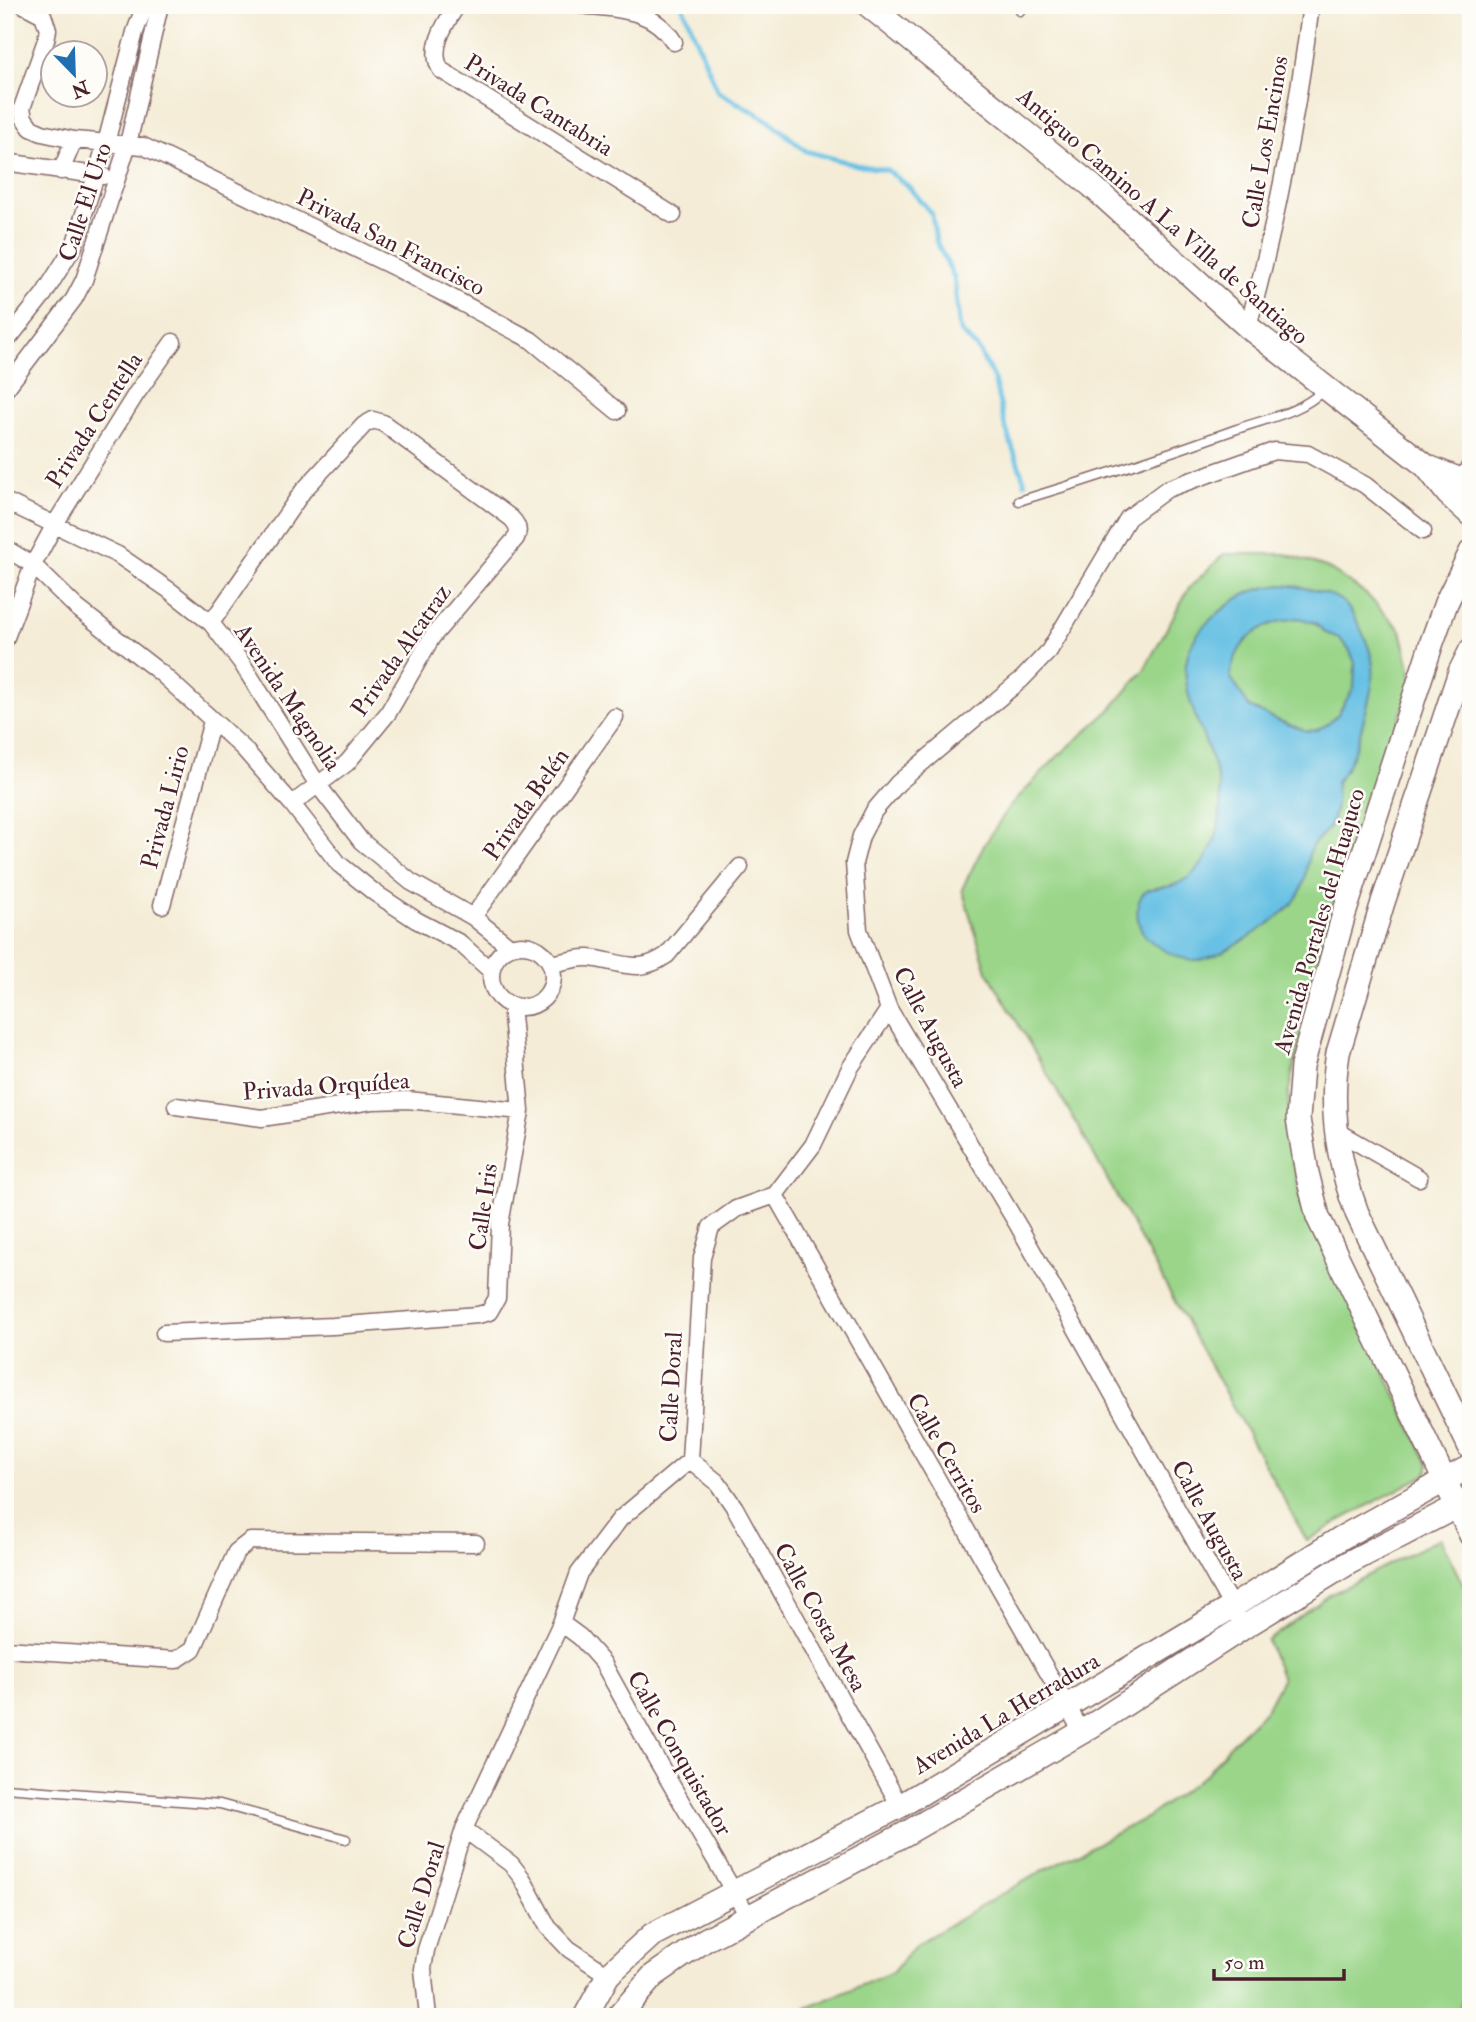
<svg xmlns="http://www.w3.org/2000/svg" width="1476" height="2022" font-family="'IM FELL Double Pica',serif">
  <rect width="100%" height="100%" fill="#fdfcf7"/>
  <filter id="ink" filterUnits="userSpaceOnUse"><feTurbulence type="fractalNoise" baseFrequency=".0143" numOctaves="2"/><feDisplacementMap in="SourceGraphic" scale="14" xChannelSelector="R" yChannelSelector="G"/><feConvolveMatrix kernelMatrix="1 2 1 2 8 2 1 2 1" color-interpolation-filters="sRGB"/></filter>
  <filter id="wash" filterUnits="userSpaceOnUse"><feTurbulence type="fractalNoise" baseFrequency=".00686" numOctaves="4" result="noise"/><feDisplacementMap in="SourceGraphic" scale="28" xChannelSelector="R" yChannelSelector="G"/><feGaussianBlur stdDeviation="1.57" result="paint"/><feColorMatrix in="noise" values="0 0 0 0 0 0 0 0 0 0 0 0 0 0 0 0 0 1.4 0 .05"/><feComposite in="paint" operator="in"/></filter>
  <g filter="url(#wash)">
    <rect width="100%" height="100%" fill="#f4ecd6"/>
    <path fill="#9ad589" stroke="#727a5a" stroke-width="2" d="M1224 554H1285L1326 567 1366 594 1401 630 1413 681 1366 811 1310 990 1288 1095 1292 1159 1302 1198 1429 1465 1427 1474 1337 1522 1307 1541 1079 1128 987 971 962 889 983 847 1009 807 1056 758 1110 710 1144 670 1189 588Z
      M1440 1538 1471 1601V1970L1457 2017H798L807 2008 893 1972 915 1945 1042 1871 1148 1817 1206 1774 1233 1742 1265 1711 1282 1679 1267 1641 1329 1595Z"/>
    <path fill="#67c1e4" stroke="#587088" stroke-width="2" fill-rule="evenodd" d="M1282 585C1297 586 1332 592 1343 602 1356 614 1371 648 1373 665 1376 684 1357 747 1348 765 1345 771 1340 777 1336 782 1337 800 1337 818 1325 832 1321 837 1314 842 1311 848 1305 865 1307 884 1296 899 1281 919 1222 958 1198 960 1186 961 1172 955 1162 949 1153 944 1144 937 1140 927 1136 917 1136 899 1145 892 1152 887 1163 888 1171 886 1201 876 1217 846 1220 816 1229 742 1141 675 1216 615 1238 596 1252 588 1282 585ZM1299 618 1315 623 1326 633 1339 638 1349 649 1355 663 1354 687 1338 714 1328 724 1317 730 1306 731 1277 720 1249 707 1230 676C1237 638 1261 622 1299 618Z"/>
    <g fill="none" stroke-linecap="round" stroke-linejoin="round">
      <path stroke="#67c1e4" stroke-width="5" d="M682 5 718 92 770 121 806 151 857 165 887 170 908 186 932 214 936 241 954 277 960 331 978 349 994 379 1005 426 1025 483"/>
    </g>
  </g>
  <g filter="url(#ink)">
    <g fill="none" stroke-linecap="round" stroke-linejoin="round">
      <g stroke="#866767" stroke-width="11">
        <path id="lane" d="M1016 5 1020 11
          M1458 478 1471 457
          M1019 501C1092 479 1165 455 1237 429 1265 419 1303 412 1323 390
          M5 1788 220 1804 346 1839"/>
      </g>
      <g stroke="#866767" stroke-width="19">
        <path id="street" d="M24 5 43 15 48 30 46 40 22 108 24 118 31 128 42 133 74 140 143 146 398 269 531 340 617 411
          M457 5C445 24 428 49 441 70L673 215
          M580 5C617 9 653 8 674 42
          M5 162 103 176
          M61 171 74 140
          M1248 327C1277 221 1297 114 1311 5
          M5 343 44 294 74 246 106 143 135 32 145 5
          M5 390 74 299 84 280 128 144 160 5
          M5 501 118 555 169 590 211 623 241 662 318 785 361 841 411 882 473 917 510 947
          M5 548 33 565 76 607 162 674 243 748 292 804 339 864 375 893 416 920 460 943 491 971
          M211 623 303 491 364 425 373 420 383 423 511 518C517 524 520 530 516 538L432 637 388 713 347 763 292 804
          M5 640 33 565 55 524 136 394 173 342
          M162 905 212 721
          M473 917 615 717
          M491 976a31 31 0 1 1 62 0a31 31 0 1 1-62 0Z
          M551 964C563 962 577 957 589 958 621 961 637 976 667 955L740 867
          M176 1106 262 1118 372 1101 407 1100 521 1111
          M1337 1131 1419 1178
          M775 1195 1082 1732
          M164 1333 333 1326 478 1315 489 1312 497 1298 500 1224 521 1111 511 1005
          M690 1460 717 1482 735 1508 900 1806
          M1237 1616 1019 1227 889 1009 859 930 854 863 861 836 874 811 898 783 1022 679 1049 651 1128 518 1167 489 1274 451 1308 454 1365 485 1423 531
          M561 1623 580 1637 603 1663 651 1750 748 1916
          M5 1649 176 1660 193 1649 236 1552 250 1541 476 1543
          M464 1829 511 1864 522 1878 548 1927 569 1949 608 1975
          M428 2017 423 1969 426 1950 464 1829 561 1623 579 1573 620 1519 690 1460 702 1258 711 1227 736 1209 775 1195 813 1145 850 1068 889 1009"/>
      </g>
      <g stroke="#866767" stroke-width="26">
        <path id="secondary" d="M868 5 1092 186 1248 327 1426 466 1448 494 1471 515
          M1428 467 1458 479 1471 490
          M1471 552 1446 603 1432 642 1344 914 1302 1066 1298 1119 1307 1173 1318 1217 1471 1535
          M1471 650 1460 672 1383 902 1338 1053C1329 1107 1338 1162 1357 1213L1471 1449
          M585 2017 608 1975 652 1935 900 1806 1232 1607 1341 1538 1471 1466
          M618 2017 653 1976 705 1940 905 1834 1082 1732 1244 1627 1350 1562 1471 1499"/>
      </g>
      <use href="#lane" stroke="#fff" stroke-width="8"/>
      <use href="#street" stroke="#fff" stroke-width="16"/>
      <use href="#secondary" stroke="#fff" stroke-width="23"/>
    </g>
  </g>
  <g text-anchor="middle" stroke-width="5" stroke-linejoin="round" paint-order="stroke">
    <g font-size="24" fill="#4a1f2b" stroke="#fdfcf7">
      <text transform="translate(539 105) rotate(32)" y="8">Privada Cantabria</text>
      <text transform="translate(1265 142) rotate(-80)" y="8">Calle Los Encinos</text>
      <text transform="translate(85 202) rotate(-72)" y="8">Calle El Uro</text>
      <text transform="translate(1163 216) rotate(41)" y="8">Antiguo Camino A La Villa de Santiago</text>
      <text transform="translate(391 242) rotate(27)" y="8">Privada San Francisco</text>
      <text transform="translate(94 420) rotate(-57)" y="8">Privada Centella</text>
      <text transform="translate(401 650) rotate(-55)" y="8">Privada Alcatraz</text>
      <text transform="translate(288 697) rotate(56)" y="8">Avenida Magnolia</text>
      <text transform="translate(526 804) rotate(-55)" y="8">Privada Belén</text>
      <text transform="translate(165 807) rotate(-75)" y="8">Privada Lirio</text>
      <text transform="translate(1319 921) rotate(-74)" y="8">Avenida Portales del Huajuco</text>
      <text transform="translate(931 1027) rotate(62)" y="8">Calle Augusta</text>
      <text transform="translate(326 1086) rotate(-4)" y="8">Privada Orquídea</text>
      <text transform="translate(483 1207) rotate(-82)" y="8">Calle Iris</text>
      <text transform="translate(671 1387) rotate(-87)" y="8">Calle Doral</text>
      <text transform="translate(947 1453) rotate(60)" y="8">Calle Cerritos</text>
      <text transform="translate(1210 1520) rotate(61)" y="8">Calle Augusta</text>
      <text transform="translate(821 1617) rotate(61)" y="8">Calle Costa Mesa</text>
      <text transform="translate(1006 1713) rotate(-31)" y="8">Avenida La Herradura</text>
      <text transform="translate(680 1753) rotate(60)" y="8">Calle Conquistador</text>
      <text transform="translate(421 1895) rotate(-73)" y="8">Calle Doral</text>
    </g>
  </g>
  <rect width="1476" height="2022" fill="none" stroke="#fdfcf7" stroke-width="28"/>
  <g transform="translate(74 74) rotate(157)"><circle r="33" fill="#fdfcf7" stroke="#b5a4a5" stroke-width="2"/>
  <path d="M0-5L12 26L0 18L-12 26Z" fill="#1f6fb2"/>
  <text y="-10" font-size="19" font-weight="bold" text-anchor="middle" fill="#4a1f2b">N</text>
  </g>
  <path d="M1214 1969v10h130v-10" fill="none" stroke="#4a1f2b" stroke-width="3.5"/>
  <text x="1224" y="1969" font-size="21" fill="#4a1f2b" stroke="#fdfcf7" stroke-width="5" paint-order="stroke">50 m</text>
</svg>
